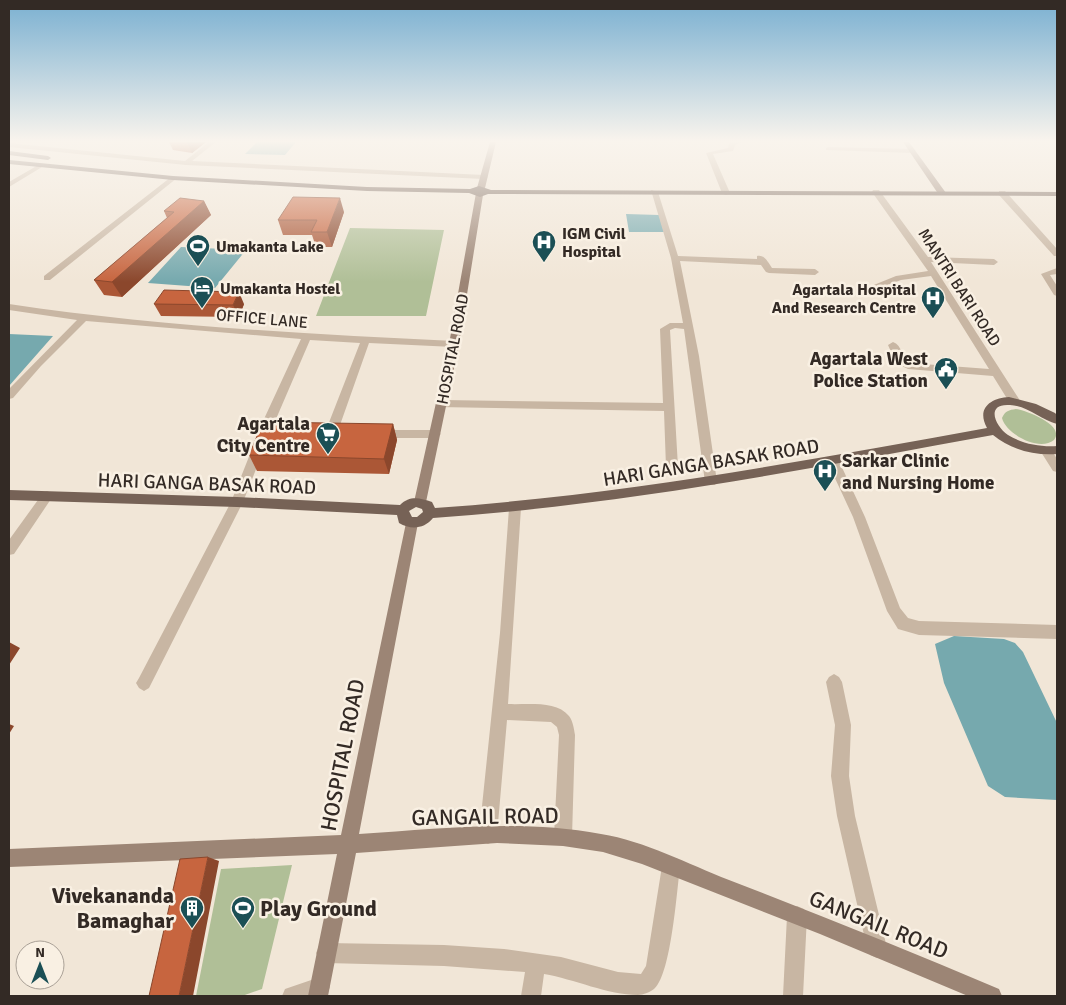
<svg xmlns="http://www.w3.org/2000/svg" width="1066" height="1005" font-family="Signika,sans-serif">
  <rect width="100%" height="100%" fill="#f1e6d7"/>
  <path fill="#b0bf97" d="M350 228 444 230 426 316H316Z
    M1016 409C1025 410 1066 425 1054 440 1039 452 1006 434 1002 418 1005 411 1009 410 1016 409Z
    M292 865 262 989 242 996H196L221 869Z"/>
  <path fill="#76a9ae" d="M257 142H296L285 155 245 154Z
    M626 214 659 215 664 232H629Z
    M181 247 246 250 215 288 148 283Z
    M9 334 53 336 9 386Z
    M954 636 1004 639 1015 643 1023 652 1057 723V800L1005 797 988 786 944 683 935 644Z"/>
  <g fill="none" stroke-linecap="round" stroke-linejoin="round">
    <path fill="#c8b6a3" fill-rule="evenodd" d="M209 142H216L192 161 484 175 488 177 484 179 186 165 9 147V143L185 161Z
      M732 142H741L735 145 733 151 713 154 730 193 726 195 722 193 706 153 728 148 729 144Z
      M828 147 913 149 916 151 913 153 826 150V148Z
      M40 164 42 165V167L9 187V182Z
      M171 177 177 178 50 280H44V276Z
      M651 190 658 192 678 256 757 259V256C764 254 768 262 772 268L815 269 819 272 815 275 769 273 766 272 761 265 680 261 699 356 717 482 715 485H707L705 482 684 329 675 328 670 330 678 467 676 470 672 471 666 467 664 411 438 407 437 404 442 400 663 403 660 329 670 323H683L671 258Z
      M873 190H879L928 257 994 259 998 262 994 265 931 262 1019 399 1020 402 1019 405H1011L993 376 908 369 896 363 888 345 893 342C902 345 902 358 910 363L989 369 931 276 901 280 863 294 859 291 896 276 928 271 872 192Z
      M999 191H1005L1057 249V256H1054L999 195Z
      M1057 268V274L1050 275 1057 286V296L1054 295 1041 274Z
      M9 304C156 326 305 334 454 341L459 344 454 347 369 343 340 425V428L348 430 350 433 344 437 331 434 328 425 360 343 310 340 276 419 243 502 149 688 144 691 139 688 136 683 139 678 231 502 264 419 301 339 86 321 41 366 13 398 9 399V389L77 320 9 310Z
      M379 430H435L441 434 435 438H379L373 434Z
      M1047 448 1051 449 1057 459V472L1053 471 1041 452Z
      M833 457 839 461 865 517 900 608 908 618 919 621 1057 625V639L919 635 898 629 887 611 853 517 827 461Z
      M47 491 51 493 53 496 51 499 14 554 9 555V540L43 493Z
      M515 503 519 504 521 508 508 704C527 705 556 700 569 716 573 721 574 729 575 735L572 837 569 843 563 846 557 843 554 837 559 735 557 727 551 722 507 720 497 835 494 841 488 844 482 841 479 835 500 633 509 508 511 504Z
      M834 674 839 677 842 682 851 725 849 776 855 816 887 948 884 955 877 958 870 955 867 948 837 816 831 776 835 725 826 682 829 677Z
      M671 857 678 859 680 866C677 891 671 973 655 988 651 992 643 995 638 995 608 995 574 979 544 974L541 996H521L525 972 444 966 326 963 319 960 316 953 319 946 326 943 444 945 504 949 561 957 618 972 641 974 646 966 662 866 664 859Z
      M797 906 804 909 807 916 803 996H783L787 916 790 909Z
      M320 977 327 980 330 987 327 994 323 996H282L285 989Z"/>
    <path fill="#9c8575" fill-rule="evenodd" d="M490 142H496L485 188 481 190 477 188Z
      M903 142H909L946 193 945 195H939Z
      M476 193 483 195 459 344 426 502 424 505H416L414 502 449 344Z
      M412 518 417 519 418 523 359 834C440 829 521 819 601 834 645 841 688 864 729 880 820 915 910 951 999 989L1002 996H968L820 934 642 864 603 852 563 846 497 843 356 853 328 996H308L337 854 9 867V849L341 835 406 523 407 519Z"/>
    <path fill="#766256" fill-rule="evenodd" d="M9 151 48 156 51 158 48 160 9 155Z
      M9 160 173 176 367 187 470 189 479 186 491 190 1057 192V196L488 194 480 197 469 193 367 191 173 180 9 164Z
      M1009 397 1036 404 1055 413 1057 415V424C1041 420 1028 406 1010 405 985 403 995 426 1008 435 1023 444 1040 447 1057 446V454C1034 456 1010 449 993 435 807 469 622 505 433 518 424 529 411 530 399 523L397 515 237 507 9 500V490L237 497 400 505C410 495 420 498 432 502L435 508C621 495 804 461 987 428 976 408 991 398 1009 397ZM416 507 422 509 423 512 417 517H412L409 511Z"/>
  </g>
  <path fill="#ab5736" d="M169 142H206L192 153 173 150Z
    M204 201 211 215 122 297 104 295 94 280 167 218 164 211Z
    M344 212 332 247H316L312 235H283L278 220Z
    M154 304H244L239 317 161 316Z
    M393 424 397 440 389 474 257 471 249 455Z"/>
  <path fill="#8b472c" d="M187 142H206L192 153Z
    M340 198 344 212 332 247 327 232Z
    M204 201 211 215 122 297 112 282Z
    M239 292 244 304 239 317 233 305Z
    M393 424 397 440 389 474 384 459Z
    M9 642 20 648 9 665Z
    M9 724 14 726 9 734Z
    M208 857 219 861 193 996H179Z"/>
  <path fill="#c7653f" stroke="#8b472c" d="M293 197 340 198 327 232H311L317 220H278Z
    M180 198 204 201 112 282 94 280 174 212 164 211Z
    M164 290 239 292 233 305 154 304Z
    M263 422 393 424 384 459 249 455Z
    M208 857 179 996H149L180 859Z"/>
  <linearGradient id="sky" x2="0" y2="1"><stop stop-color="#7ab0d1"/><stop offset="0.5" stop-color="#f9f4ed"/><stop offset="1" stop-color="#f9f4ed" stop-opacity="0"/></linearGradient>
  <rect width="1066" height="282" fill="url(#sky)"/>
  <defs>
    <g id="hospital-pin" transform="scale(1.25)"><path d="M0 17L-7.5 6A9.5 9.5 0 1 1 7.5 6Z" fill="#1b4f55" stroke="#f9f0e3"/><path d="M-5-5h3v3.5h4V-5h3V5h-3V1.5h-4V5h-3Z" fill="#fff"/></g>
    <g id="stadium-pin" transform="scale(1.25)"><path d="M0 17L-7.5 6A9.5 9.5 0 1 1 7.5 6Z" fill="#1b4f55" stroke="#f9f0e3"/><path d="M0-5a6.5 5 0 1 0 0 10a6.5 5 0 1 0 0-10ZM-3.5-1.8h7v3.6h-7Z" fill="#fff"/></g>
    <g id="hotel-pin" transform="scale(1.25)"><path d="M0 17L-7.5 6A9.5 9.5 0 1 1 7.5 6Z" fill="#1b4f55" stroke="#f9f0e3"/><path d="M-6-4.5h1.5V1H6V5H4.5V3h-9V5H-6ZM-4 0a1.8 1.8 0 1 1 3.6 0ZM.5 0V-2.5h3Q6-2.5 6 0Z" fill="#fff"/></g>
    <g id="civic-pin" transform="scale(1.25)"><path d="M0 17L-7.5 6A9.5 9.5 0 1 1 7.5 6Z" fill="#1b4f55" stroke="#f9f0e3"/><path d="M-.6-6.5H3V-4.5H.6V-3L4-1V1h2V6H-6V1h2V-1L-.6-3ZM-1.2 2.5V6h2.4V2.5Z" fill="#fff"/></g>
    <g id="supermarket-pin" transform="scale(1.25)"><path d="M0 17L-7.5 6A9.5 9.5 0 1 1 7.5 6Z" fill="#1b4f55" stroke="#f9f0e3"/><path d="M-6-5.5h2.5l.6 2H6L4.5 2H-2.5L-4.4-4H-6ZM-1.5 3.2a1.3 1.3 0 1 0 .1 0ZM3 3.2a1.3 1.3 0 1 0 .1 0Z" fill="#fff"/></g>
    <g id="building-pin" transform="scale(1.25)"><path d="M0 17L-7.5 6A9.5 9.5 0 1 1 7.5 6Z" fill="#1b4f55" stroke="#f9f0e3"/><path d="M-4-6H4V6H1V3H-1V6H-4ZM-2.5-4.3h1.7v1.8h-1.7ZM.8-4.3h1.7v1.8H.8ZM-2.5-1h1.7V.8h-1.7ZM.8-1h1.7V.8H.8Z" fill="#fff"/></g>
  </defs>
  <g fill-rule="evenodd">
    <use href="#hospital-pin" x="544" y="242"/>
    <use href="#stadium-pin" x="198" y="246"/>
    <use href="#hotel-pin" x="202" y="288"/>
    <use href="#hospital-pin" x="933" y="298"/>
    <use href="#civic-pin" x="946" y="369"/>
    <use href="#supermarket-pin" x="328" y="434"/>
    <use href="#hospital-pin" x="825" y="471"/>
    <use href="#building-pin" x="192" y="908"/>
    <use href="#stadium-pin" x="243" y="908"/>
  </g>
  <g text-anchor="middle" stroke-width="5" stroke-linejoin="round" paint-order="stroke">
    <g font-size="16" font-weight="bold" fill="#332a25" stroke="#f9f0e3" text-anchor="start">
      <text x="562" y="239">IGM Civil<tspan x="562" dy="18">Hospital</tspan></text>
      <text x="216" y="252">Umakanta Lake</text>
      <text x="220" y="294">Umakanta Hostel</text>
      <text x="916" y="295" text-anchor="end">Agartala Hospital<tspan x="916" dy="18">And Research Centre</tspan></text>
    </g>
    <g font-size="16" fill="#332a25" stroke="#f9f0e3">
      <text transform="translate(960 287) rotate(57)" y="6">MANTRI BARI ROAD</text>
      <text transform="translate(262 318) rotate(5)" y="6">OFFICE LANE</text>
      <text transform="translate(452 349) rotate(-79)" y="6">HOSPITAL ROAD</text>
    </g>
    <g font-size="19" font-weight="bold" fill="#332a25" stroke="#f9f0e3" text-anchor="end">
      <text x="928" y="365">Agartala West<tspan x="928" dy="22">Police Station</tspan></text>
      <text x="310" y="430">Agartala<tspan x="310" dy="22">City Centre</tspan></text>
      <text x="842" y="467" text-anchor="start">Sarkar Clinic<tspan x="842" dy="22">and Nursing Home</tspan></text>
    </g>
    <g font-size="19" fill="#332a25" stroke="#f9f0e3">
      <text transform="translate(711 462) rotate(-9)" y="7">HARI GANGA BASAK ROAD</text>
      <text transform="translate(207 483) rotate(2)" y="7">HARI GANGA BASAK ROAD</text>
    </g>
    <g font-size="22" fill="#332a25" stroke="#f9f0e3">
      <text transform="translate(342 755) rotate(-79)" y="8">HOSPITAL ROAD</text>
      <text transform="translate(485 816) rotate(-1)" y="8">GANGAIL ROAD</text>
      <text transform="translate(879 924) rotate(22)" y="8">GANGAIL ROAD</text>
    </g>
    <g font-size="22" font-weight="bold" fill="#332a25" stroke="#f9f0e3" text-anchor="end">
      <text x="174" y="903">Vivekananda<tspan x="174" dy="25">Bamaghar</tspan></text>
      <text x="260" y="916" text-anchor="start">Play Ground</text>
    </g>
  </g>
  <rect width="1066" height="1005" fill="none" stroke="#332a25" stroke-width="20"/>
  <g transform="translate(40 965)"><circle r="24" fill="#f9f0e3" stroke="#aaa197"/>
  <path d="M0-4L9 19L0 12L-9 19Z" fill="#1b4f55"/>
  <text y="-8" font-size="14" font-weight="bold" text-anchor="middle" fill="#332a25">N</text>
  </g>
</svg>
